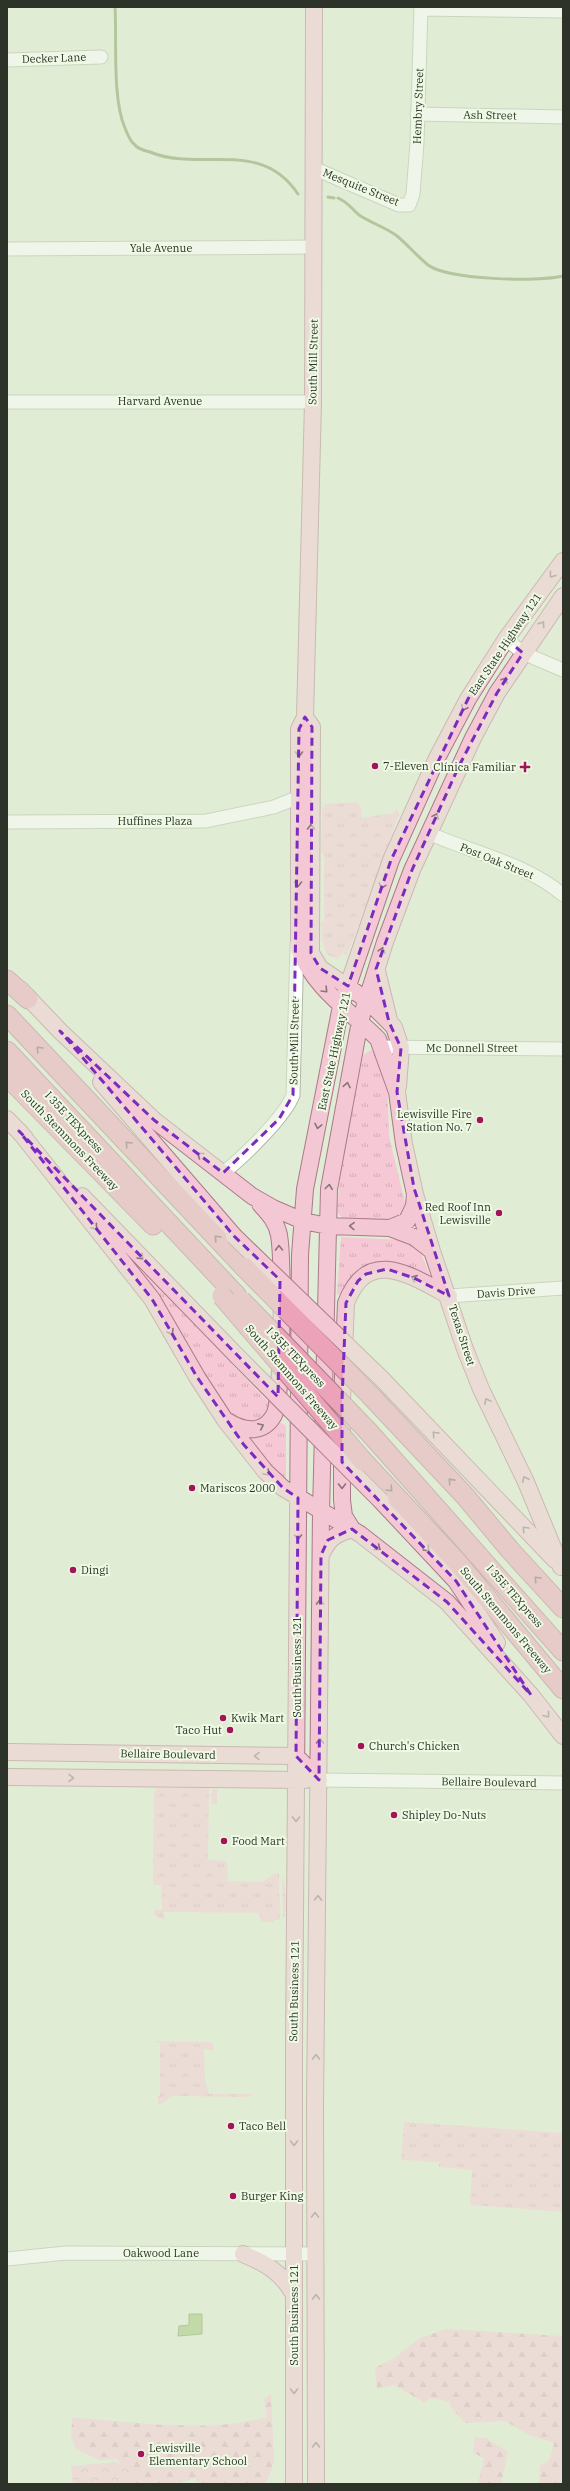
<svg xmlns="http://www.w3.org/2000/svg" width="570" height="2491" font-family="'IBM Plex Serif',serif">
  <defs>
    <pattern id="grass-tufts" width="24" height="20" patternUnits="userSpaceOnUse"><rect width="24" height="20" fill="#f6c7d4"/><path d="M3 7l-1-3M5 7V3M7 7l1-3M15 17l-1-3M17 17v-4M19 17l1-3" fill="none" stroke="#d3abb6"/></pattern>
    <pattern id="forest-firs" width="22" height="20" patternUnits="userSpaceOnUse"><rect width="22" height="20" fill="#f6c7d4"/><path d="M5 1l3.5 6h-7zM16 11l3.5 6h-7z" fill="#d3abb6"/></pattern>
    <pattern id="park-crowns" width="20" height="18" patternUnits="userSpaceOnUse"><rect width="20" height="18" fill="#f6c7d4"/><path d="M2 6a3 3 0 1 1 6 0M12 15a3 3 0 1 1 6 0" fill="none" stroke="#d3abb6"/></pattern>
  </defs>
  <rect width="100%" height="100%" fill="#e1ecd6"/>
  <path fill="url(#grass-tufts)" d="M357 802 360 805 362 818 393 813 397 809 399 815 347 956 342 953 337 959 326 954 322 939 321 922 324 921V857L321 850 322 808 325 804Z
    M371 1050 378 1052 387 1078 389 1136 407 1211 399 1222C379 1223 349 1230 337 1212L341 1167 363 1055Z
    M341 1237 402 1240 420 1251 433 1283 374 1265 353 1274 339 1295 337 1294Z
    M140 1270 148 1276 271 1405C264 1424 258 1425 239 1425L192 1355 156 1291Z
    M278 1421 286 1426V1480L260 1454 250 1438 260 1436Z
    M156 1788H209L208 1860 227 1861 228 1881 262 1882 273 1874H279L280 1920H274V1922H261L259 1913 164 1912V1920L154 1915V1910H162L161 1885H154L153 1881 154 1794Z
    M212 1789H217V1804H211Z
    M282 1876C286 1883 288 1911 283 1918Z
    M153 2041 209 2042 213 2044 214 2050 204 2049 205 2080 209 2094H255L246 2097 173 2096 160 2105 158 2104V2096H160V2043Z
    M404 2122 563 2133V2212L470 2205 472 2170 439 2167V2162L401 2160Z"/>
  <path fill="url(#forest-firs)" d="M446 2329 563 2336V2484H539L540 2466 550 2459 554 2443 529 2435 505 2421 465 2423 450 2406V2402L430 2398 425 2403 394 2385 377 2389 375 2368 396 2357 420 2338Z
    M271 2393 274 2462 266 2484H198L195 2478 176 2484H122L119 2459 99 2460 76 2449 71 2437 72 2418C136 2421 203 2434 267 2417L264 2399Z
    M475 2437 486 2438 508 2452 501 2484H478L484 2458 473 2453Z"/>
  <path fill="url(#park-crowns)" d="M116 2462 135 2475 129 2484H73L71 2466Z"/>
  <path fill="#9bc46f" stroke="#7a985a" d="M189 2314H202V2334L178 2336 179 2326 189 2325Z"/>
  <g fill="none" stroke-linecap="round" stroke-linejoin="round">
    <path stroke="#7a985a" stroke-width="3" d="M115 7C117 40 112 99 125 128 127 133 130 141 134 144 137 148 145 151 150 152 201 173 260 137 298 194
      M328 197 334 198
      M338 198C349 203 351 208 359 215 371 223 385 227 397 236 408 245 417 256 428 265 448 280 538 282 563 276"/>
    <g stroke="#aeb9a4" stroke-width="15">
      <path id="minor" d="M421 9 563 11
        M7 60 101 57
        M417 114 563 117
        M313 168 399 205H409L413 194 417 143 421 7
        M7 249 314 247
        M7 402H313
        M506 639 523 653 563 670
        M7 822 206 821 274 807 299 797
        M428 833C471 852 528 864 563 895
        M382 1047 563 1049
        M223 1173C242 1158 285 1117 293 1095L297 943
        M449 1296 563 1288
        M319 1780 563 1783
        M7 2259 66 2253 316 2254"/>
    </g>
    <g stroke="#aa7b87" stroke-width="18">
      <path id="major" d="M314 7 313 402 305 717 299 729V949C314 988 349 1010 378 1039L397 1092 404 1144 415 1194 432 1251 465 1349 481 1389 526 1482 561 1567
        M305 717 312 727 311 953 320 968 367 1000 394 1027 401 1048 398 1087
        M377 971 389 1020
        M20 989 60 1031 154 1120 252 1196 273 1208 303 1221 328 1226 390 1228 414 1237 432 1251
        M101 1082 234 1236
        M7 1119 25 1138
        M19 1131 152 1299 197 1377 225 1420 265 1471 283 1488 360 1534 447 1602 531 1695 563 1736
        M82 1196 237 1356
        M390 1228 407 1221 414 1206 415 1194
        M382 1379 555 1560
        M227 1421C243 1431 263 1435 274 1415 283 1398 283 1259 279 1235 276 1221 269 1214 260 1204
        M381 1501 456 1581 497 1643
        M321 1555C329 1538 334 1535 352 1529L344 1516 342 1500V1400L346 1303C368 1246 410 1275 449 1296
        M7 1752 296 1756 319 1780
        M7 1777 305 1780
        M243 2254C265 2263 281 2272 293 2293
        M294 2484V2047L300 1255 305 1189 341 1006 391 860 437 758 468 699 506 639 563 561
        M316 2484 315 2105 321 1512 329 1189 360 1021 385 942 412 870 473 738 497 693 563 596"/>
    </g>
    <g stroke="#aa7b87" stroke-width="21">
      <path id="highway" d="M7 980 28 999
        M7 1015 244 1267
        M7 1051 237 1296
        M7 1076 153 1225
        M371 1396 465 1496 510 1550 563 1608
        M367 1430 563 1651
        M363 1461 458 1563 563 1689"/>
    </g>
    <use href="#minor" stroke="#fff" stroke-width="13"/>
    <use href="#major" stroke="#f4c7d5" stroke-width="16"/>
    <use href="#highway" stroke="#eca2b9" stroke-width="19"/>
    <g stroke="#aa7b87" stroke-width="18" stroke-linecap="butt">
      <path id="major-bridge" d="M234 1236 382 1379
        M237 1356 381 1501"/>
    </g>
    <g stroke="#aa7b87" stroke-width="21" stroke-linecap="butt">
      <path id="highway-bridge" d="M244 1267 371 1396
        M222 1296 363 1461
        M241 1300 367 1430"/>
    </g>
    <use href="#major-bridge" stroke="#f4c7d5" stroke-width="16"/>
    <use href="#highway-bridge" stroke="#eca2b9" stroke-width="19"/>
  </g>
  <defs><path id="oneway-chevron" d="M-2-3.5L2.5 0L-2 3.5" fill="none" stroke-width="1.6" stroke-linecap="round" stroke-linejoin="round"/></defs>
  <g stroke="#877677">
    <use href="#oneway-chevron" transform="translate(552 575) rotate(127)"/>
    <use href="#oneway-chevron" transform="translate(542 624) rotate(-56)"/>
    <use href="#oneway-chevron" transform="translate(505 680) rotate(-58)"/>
    <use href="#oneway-chevron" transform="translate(464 708) rotate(117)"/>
    <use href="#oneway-chevron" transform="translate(299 754) rotate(90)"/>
    <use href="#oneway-chevron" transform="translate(436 816) rotate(-66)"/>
    <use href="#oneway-chevron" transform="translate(311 827) rotate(-90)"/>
    <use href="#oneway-chevron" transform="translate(298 884) rotate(90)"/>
    <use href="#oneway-chevron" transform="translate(382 886) rotate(110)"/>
    <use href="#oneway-chevron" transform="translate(382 950) rotate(-73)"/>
    <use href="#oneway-chevron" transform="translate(325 990) rotate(46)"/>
    <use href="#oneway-chevron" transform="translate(347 1085) rotate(-79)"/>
    <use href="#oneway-chevron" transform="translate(318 1126) rotate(102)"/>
    <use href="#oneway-chevron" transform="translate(200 1155) rotate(-142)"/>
    <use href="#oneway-chevron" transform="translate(329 1187) rotate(-83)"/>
    <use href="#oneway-chevron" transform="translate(352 1226) rotate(-178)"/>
    <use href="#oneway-chevron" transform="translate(95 1227) rotate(50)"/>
    <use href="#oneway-chevron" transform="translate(279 1248) rotate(-91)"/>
    <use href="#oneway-chevron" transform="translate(141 1257) rotate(46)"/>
    <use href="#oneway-chevron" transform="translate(414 1278) rotate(-156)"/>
    <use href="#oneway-chevron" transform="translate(171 1332) rotate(60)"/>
    <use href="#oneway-chevron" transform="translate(487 1401) rotate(-116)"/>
    <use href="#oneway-chevron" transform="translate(261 1426) rotate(-25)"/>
    <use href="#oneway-chevron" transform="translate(435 1434) rotate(-133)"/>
    <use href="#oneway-chevron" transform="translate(267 1473) rotate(47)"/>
    <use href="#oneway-chevron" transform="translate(525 1479) rotate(-115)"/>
    <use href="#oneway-chevron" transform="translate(342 1486) rotate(90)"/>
    <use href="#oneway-chevron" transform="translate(525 1529) rotate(-133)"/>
    <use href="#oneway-chevron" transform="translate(298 1537) rotate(90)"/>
    <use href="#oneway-chevron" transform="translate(378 1548) rotate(38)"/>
    <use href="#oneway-chevron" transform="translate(427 1549) rotate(47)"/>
    <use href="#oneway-chevron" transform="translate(320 1602) rotate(-90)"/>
    <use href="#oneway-chevron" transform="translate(547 1715) rotate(52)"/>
    <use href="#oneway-chevron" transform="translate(320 1741) rotate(-89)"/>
    <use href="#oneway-chevron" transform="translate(257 1756) rotate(-179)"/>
    <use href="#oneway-chevron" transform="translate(71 1778) rotate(1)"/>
    <use href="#oneway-chevron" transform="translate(296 1819) rotate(91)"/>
    <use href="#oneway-chevron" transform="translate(318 1898) rotate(-89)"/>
    <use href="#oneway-chevron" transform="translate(316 2057) rotate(-90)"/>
    <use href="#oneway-chevron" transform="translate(294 2143) rotate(90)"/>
    <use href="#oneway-chevron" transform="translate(315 2215) rotate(-90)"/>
    <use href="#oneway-chevron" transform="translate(316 2297) rotate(-90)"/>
    <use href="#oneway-chevron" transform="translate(294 2391) rotate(90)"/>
    <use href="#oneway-chevron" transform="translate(316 2445) rotate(-90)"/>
  </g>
  <g stroke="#7a5f63">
    <use href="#oneway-chevron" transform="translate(39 1049) rotate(-133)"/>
    <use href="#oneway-chevron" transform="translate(128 1144) rotate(-133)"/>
    <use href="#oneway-chevron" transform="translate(217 1238) rotate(-133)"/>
    <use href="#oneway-chevron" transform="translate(451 1481) rotate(-132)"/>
    <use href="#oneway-chevron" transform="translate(390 1489) rotate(47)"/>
    <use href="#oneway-chevron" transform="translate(537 1579) rotate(-133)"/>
  </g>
  <path d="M0 0H570V2491H0ZM506 639 523 653 497 693 459 766 412 870 376 969 389 1022 401 1048 397 1092 414 1188 449 1296 414 1278 387 1269 366 1274 358 1281 346 1303 342 1400V1462L456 1581 531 1695 447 1602 352 1529 328 1540 321 1555 319 1780 296 1756 298 1498 283 1488 244 1445 197 1377 152 1299 19 1131 278 1397 280 1280 234 1236 60 1031 154 1120 223 1173 279 1119 293 1095 299 729 305 717 312 727 311 953 320 968 348 986 391 860 468 699Z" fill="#e1ecd6" fill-opacity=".55" fill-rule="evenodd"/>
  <path fill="none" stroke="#7b2cbf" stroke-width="3" stroke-dasharray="8 5" stroke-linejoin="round" d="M506 639 523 653 497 693 459 766 412 870 376 969 389 1022 401 1048 397 1092 414 1188 449 1296 414 1278 387 1269 366 1274 358 1281 346 1303 342 1400V1462L456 1581 531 1695 447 1602 352 1529 328 1540 321 1555 319 1780 296 1756 298 1498 283 1488 244 1445 197 1377 152 1299 19 1131 278 1397 280 1280 234 1236 60 1031 154 1120 223 1173 279 1119 293 1095 299 729 305 717 312 727 311 953 320 968 348 986 391 860 468 699Z"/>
  <g fill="#a31358" stroke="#eefae3" stroke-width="1.5">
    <circle cx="375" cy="766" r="4"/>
    <path d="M523 761h4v4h4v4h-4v4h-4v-4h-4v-4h4z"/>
    <circle cx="480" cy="1120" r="4"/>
    <circle cx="499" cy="1213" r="4"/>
    <circle cx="192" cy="1488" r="4"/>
    <circle cx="73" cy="1570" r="4"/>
    <circle cx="223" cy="1718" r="4"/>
    <circle cx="230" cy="1730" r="4"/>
    <circle cx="361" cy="1746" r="4"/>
    <circle cx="394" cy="1815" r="4"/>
    <circle cx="224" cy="1841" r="4"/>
    <circle cx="231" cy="2126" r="4"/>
    <circle cx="233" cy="2196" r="4"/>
    <circle cx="141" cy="2454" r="4"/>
  </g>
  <g text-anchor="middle" stroke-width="4" stroke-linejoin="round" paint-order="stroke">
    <g font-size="11" fill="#2e332a" stroke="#eefae3">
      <text transform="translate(54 58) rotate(-2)" y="4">Decker Lane</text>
      <text transform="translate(418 106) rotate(-88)" y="4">Hembry Street</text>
      <text transform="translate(490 115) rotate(1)" y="4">Ash Street</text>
      <text transform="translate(361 187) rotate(22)" y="4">Mesquite Street</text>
      <text x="161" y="252">Yale Avenue</text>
      <text transform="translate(313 362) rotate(-89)" y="4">South Mill Street</text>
      <text x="160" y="405">Harvard Avenue</text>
      <text transform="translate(505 644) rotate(-56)" y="4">East State Highway 121</text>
      <text x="155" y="825">Huffines Plaza</text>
      <text transform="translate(497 861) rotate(22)" y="4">Post Oak Street</text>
      <text transform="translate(294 1042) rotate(-89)" y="4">South Mill Street</text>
      <text x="472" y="1052">Mc Donnell Street</text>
      <text transform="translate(334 1051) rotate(-78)" y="4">East State Highway 121</text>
      <text transform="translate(74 1122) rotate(47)" y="4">I 35E TEXpress</text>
      <text transform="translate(70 1140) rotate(46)" y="4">South Stemmons Freeway</text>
      <text transform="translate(506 1292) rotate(-4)" y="4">Davis Drive</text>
      <text transform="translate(462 1335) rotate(72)" y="4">Texas Street</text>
      <text transform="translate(296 1357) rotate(46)" y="4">I 35E TEXpress</text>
      <text transform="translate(292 1377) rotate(49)" y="4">South Stemmons Freeway</text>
      <text transform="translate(515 1596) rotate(49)" y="4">I 35E TEXpress</text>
      <text transform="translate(506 1620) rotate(50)" y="4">South Stemmons Freeway</text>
      <text transform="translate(297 1667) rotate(-90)" y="4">South Business 121</text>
      <text transform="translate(168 1754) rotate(1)" y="4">Bellaire Boulevard</text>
      <text transform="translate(489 1782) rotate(1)" y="4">Bellaire Boulevard</text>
      <text transform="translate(294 1991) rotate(-89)" y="4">South Business 121</text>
      <text x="161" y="2257">Oakwood Lane</text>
      <text transform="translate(294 2315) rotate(-90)" y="4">South Business 121</text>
    </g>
    <g font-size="11" fill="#2e332a" stroke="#eefae3" text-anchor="start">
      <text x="383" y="770">7-Eleven</text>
      <text x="516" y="771" text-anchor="end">Clínica Familiar</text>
      <text x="472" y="1118" text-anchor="end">Lewisville Fire<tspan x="472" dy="13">Station No. 7</tspan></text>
      <text x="491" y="1211" text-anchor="end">Red Roof Inn<tspan x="491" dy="13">Lewisville</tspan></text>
      <text x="200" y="1492">Mariscos 2000</text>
      <text x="81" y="1574">Dingi</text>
      <text x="231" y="1722">Kwik Mart</text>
      <text x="222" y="1734" text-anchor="end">Taco Hut</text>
      <text x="369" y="1750">Church's Chicken</text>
      <text x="402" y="1819">Shipley Do-Nuts</text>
      <text x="232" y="1845">Food Mart</text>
      <text x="239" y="2130">Taco Bell</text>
      <text x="241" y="2200">Burger King</text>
      <text x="149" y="2452">Lewisville<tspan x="149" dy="13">Elementary School</tspan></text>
    </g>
  </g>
  <rect width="570" height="2491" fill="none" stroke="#2e332a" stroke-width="16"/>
</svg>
